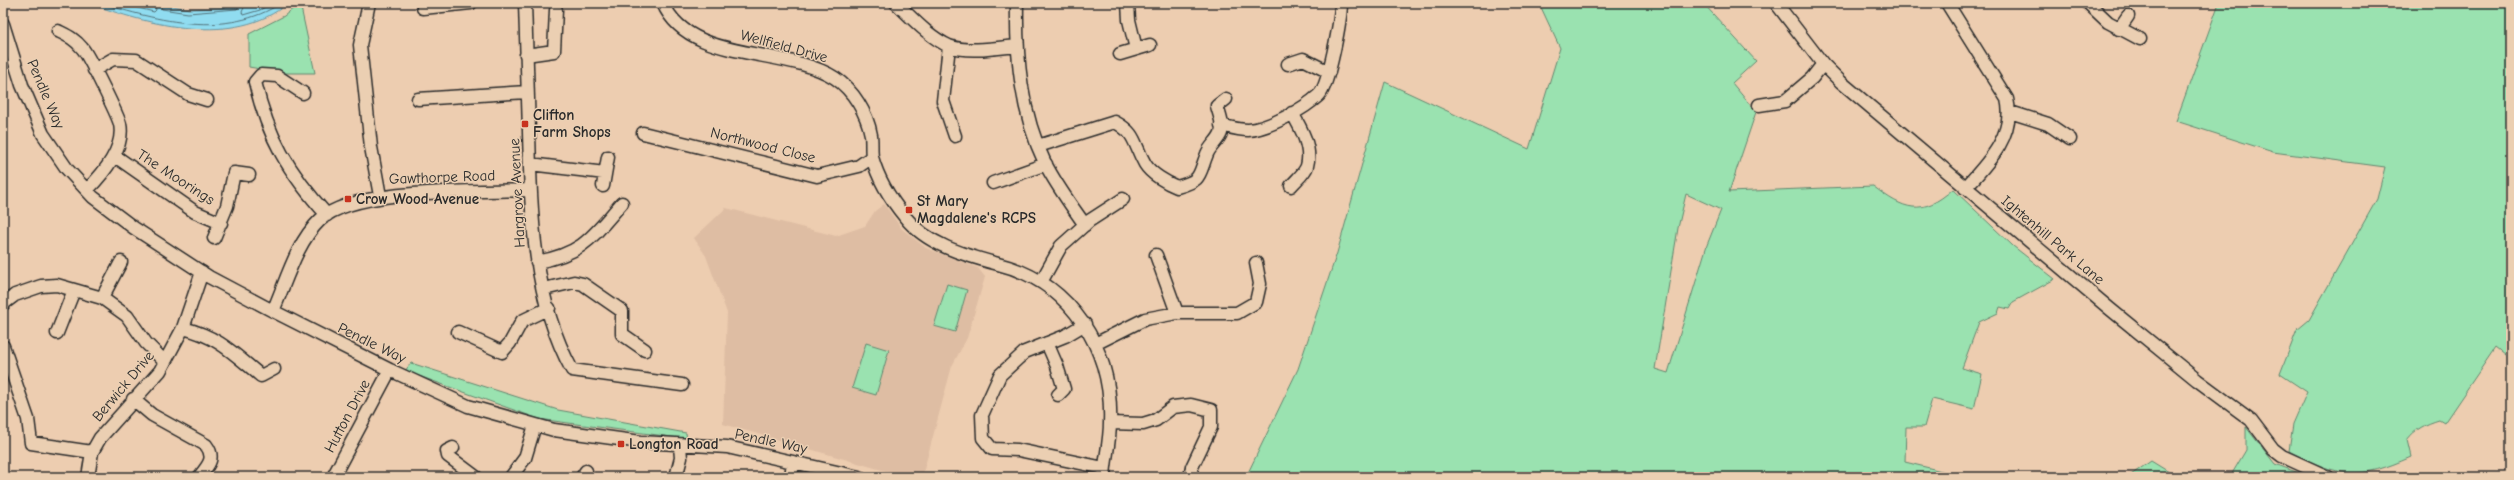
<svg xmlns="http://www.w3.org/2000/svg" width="2514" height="480" font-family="'Comic Neue',sans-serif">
  <rect width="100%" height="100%" fill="#edcdb0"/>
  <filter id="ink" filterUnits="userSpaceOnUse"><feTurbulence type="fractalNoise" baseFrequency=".025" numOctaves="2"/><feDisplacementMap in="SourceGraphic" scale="8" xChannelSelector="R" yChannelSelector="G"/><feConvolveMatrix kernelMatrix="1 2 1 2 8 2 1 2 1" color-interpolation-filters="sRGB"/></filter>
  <g filter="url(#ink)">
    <path fill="#debda3" d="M884 204 902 229 926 248 978 268 985 277 967 338 952 366 922 477H906L723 424 727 313 706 256 694 238 726 208 836 236 865 226 875 211Z"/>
    <path fill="#9ae2b0" stroke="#62866e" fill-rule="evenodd" d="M300 3 315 73H283L249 67V34L284 16Z
      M1539 3H1703L1756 61 1732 83 1756 112 1729 192 1873 186C1904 210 1922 217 1953 189L2013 246 2055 279 2013 302 2009 309 2000 307 1998 313 1979 322 1962 368 1982 374 1974 409 1932 399 1924 427H1906L1905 462 1958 475 1957 477H1246L1298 369 1337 253 1385 82 1529 149 1560 48ZM1686 194 1721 210 1707 245 1668 373 1655 369 1678 228Z
      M2219 3H2511V358L2509 359 2495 348 2444 423 2439 420C2426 424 2415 429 2407 440L2411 457C2359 480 2341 478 2289 451L2293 424 2307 392 2280 374 2297 330 2309 320 2377 199 2385 167 2273 152 2176 121Z
      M947 284 967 290 955 332 934 326Z
      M866 343 889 350 876 395 852 388Z
      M411 363 558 410 686 433 687 439 539 419 405 371Z
      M2246 427 2275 464 2309 477H2230L2246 450Z
      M2151 461 2177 477H2128Z"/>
    <path fill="#90dcf0" stroke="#6895a1" d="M89 3H155L189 9 221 8 243 3H288C235 48 147 25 89 3Z"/>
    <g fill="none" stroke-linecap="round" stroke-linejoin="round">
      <path stroke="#53727a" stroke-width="1" d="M100 3C158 21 227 39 281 3
        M118 3 154 12 156 10 154 3
        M159 3 162 9 188 13 237 9 241 3
        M246 3 242 12 243 15 260 10 272 3"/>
      <g stroke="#2b2b2b" stroke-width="15">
        <path id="minor" d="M369 3 360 45 371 147 380 196
          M525 3C526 46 528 88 529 131 531 211 532 297 572 370L682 385
          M663 3C689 64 786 46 835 78 853 90 867 113 871 135 872 142 871 150 872 157 878 179 891 200 905 217 927 245 965 255 998 264 1071 282 1113 349 1110 423 1110 441 1105 459 1104 477
          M896 3C912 18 929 37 949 46 967 53 997 48 1016 46
          M1017 3C1016 58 1021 113 1045 163 1056 185 1071 205 1085 225
          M1128 3 1129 20 1136 49
          M1776 3 1823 64 1841 82 2110 309 2197 380 2251 420 2273 449 2282 456 2328 477
          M1947 3 2007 99C2016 135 1987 164 1965 188
          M2088 3 2108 22 2140 39
          M423 8 471 3
          M3 24 22 85 43 134 67 169 93 197 134 228 209 277 273 311 390 370 468 406 554 430 641 442 727 447 859 477
          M2119 29 2128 16
          M58 31C68 36 75 39 82 48 88 54 118 116 120 124 125 148 102 175 87 190
          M949 46 943 101 955 136
          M1120 54 1150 45
          M526 55 554 51 556 10
          M1288 64 1303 59 1329 72
          M94 70 113 59 136 60 188 94 207 100
          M303 93 277 76 261 75 255 82C268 138 289 173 327 215
          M418 99 527 92
          M1759 105 1785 101 1812 78 1823 64
          M2010 112 2048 124 2070 139
          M1221 125C1229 127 1239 130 1248 130 1268 129 1304 109 1319 95 1329 85 1341 19 1341 3
          M643 133 817 176 859 166 872 157
          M1038 146 1115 122C1137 134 1133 143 1145 164 1151 174 1167 183 1177 187 1203 180 1198 176 1207 154 1210 146 1218 141 1221 133 1224 125 1219 114 1217 106L1226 99
          M115 156 195 212 221 223
          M530 164 605 173
          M993 183 1046 164
          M603 186 608 157
          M1291 186C1296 180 1305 173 1307 166 1312 148 1301 128 1292 113
          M214 238 227 206 234 173 249 175
          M1156 255 1177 313
          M537 262C584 253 592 237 622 203
          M1041 282 1061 246 1089 221 1123 199
          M544 289 574 282 583 284 622 311V334L645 350
          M102 298 121 262
          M3 304 15 295 41 286 57 285 102 298 127 316 146 343 165 362
          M273 311C286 282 296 243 320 220 354 187 480 192 529 190
          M1085 324 1065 336 1025 352 1000 375 982 415 983 438 992 449 1018 450 1104 468
          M183 328C219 337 233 353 261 376L274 369
          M458 332 502 352 510 343 522 321 549 308
          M57 333 74 290
          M1047 343 1057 366 1064 389 1058 395
          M1095 344 1145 319 1177 313H1237L1256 302 1260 284 1256 263
          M3 346 28 419 31 443 92 452
          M133 399 152 415 206 445C216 458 208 466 199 477
          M1110 423 1143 424 1156 420 1173 407 1191 405 1211 410V427L1192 467 1190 477
          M453 448 447 451 448 456 476 477
          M88 477 92 452 100 438 160 371 183 328 202 272
          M333 477 390 370
          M511 477 525 458 535 425
          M582 477 586 471
          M676 477 681 458 680 446
          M791 477 793 462"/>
      </g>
      <use href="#minor" stroke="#ebcfb2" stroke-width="12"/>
    </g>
  </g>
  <g fill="#c8321e" stroke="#ebcfb2" stroke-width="1.5">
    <rect x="521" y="120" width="8" height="8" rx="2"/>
    <rect x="344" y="195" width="8" height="8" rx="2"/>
    <rect x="905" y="206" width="8" height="8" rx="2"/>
    <rect x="617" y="440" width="8" height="8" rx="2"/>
  </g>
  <g text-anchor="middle" stroke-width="3" stroke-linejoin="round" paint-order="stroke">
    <g font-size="15" fill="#2b2b2b" stroke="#ebcfb2">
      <text transform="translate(784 46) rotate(15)" y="5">Wellfield Drive</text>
      <text transform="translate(46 94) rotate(67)" y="5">Pendle Way</text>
      <text transform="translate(763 145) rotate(14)" y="5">Northwood Close</text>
      <text transform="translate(176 177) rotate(33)" y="5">The Moorings</text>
      <text transform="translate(442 177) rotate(-2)" y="5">Gawthorpe Road</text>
      <text transform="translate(517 193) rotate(-93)" y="5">Hargrove Avenue</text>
      <text transform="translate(2053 240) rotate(40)" y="5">Ightenhill Park Lane</text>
      <text transform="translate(372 343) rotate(26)" y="5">Pendle Way</text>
      <text transform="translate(123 386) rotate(-50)" y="5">Berwick Drive</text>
      <text transform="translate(347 416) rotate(-62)" y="5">Hutton Drive</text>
      <text transform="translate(771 441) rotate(12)" y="5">Pendle Way</text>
    </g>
    <g font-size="15" font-weight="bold" fill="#2b2b2b" stroke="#ebcfb2" text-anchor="start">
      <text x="533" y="120">Clifton<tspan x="533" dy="17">Farm Shops</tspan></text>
      <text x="356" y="204">Crow Wood Avenue</text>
      <text x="917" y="206">St Mary<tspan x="917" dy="17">Magdalene's RCPS</tspan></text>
      <text x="629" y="449">Longton Road</text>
    </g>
  </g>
  <rect width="2514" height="480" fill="none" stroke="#ebcfb2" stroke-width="16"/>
  <rect x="8" y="8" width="2498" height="464" fill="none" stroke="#2b2b2b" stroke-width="1.5" filter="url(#ink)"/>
</svg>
